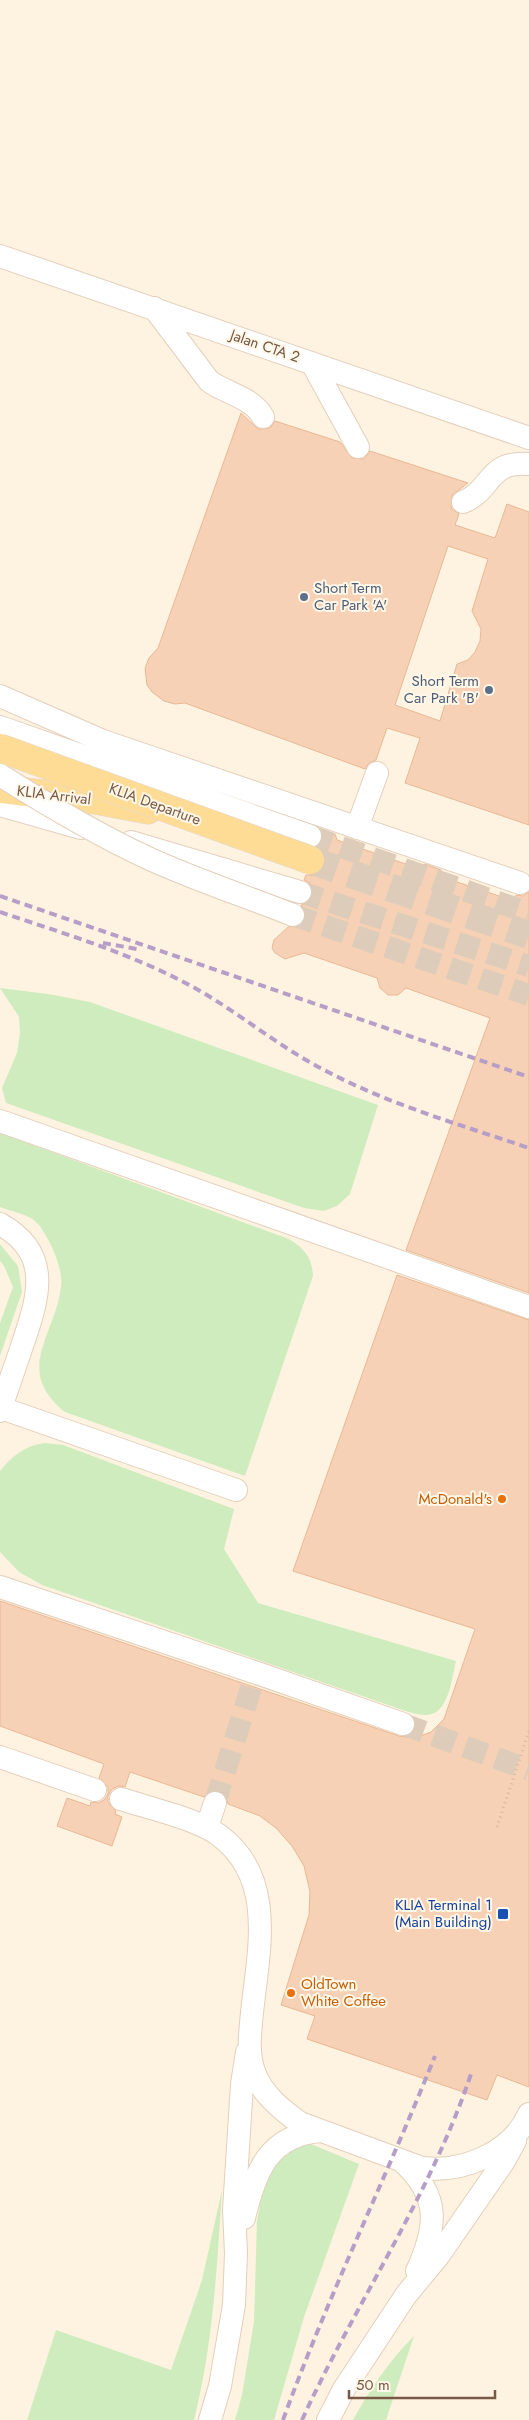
<svg xmlns="http://www.w3.org/2000/svg" width="529" height="2420" font-family="Jost,sans-serif">
  <rect width="100%" height="100%" fill="#fef3e0"/>
  <path fill="#cfecbe" d="M0 988 48 994 90 1002 378 1105 350 1194 337 1206 324 1211 304 1208 6 1103 2 1088 17 1053 20 1033 19 1017Z
    M0 1133 289 1239C305 1249 312 1257 313 1276L245 1476 65 1412C13 1370 55 1336 61 1287 63 1273 56 1256 50 1243 46 1236 42 1227 35 1221 27 1214 10 1211 0 1207Z
    M0 1244 18 1266 22 1292 0 1356V1323L13 1287 4 1266 0 1261Z
    M45 1443 63 1445 234 1509 224 1549 258 1603 456 1661C452 1677 449 1716 425 1715 415 1715 401 1709 391 1706L42 1585 19 1572 0 1552V1471C12 1456 26 1445 45 1443Z
    M311 2144 359 2164 304 2317 274 2420H235L242 2395 254 2321 257 2221 265 2179 288 2150Z
    M222 2190C217 2268 213 2344 194 2420H27L56 2330 171 2370 202 2280Z
    M414 2336 386 2420H353C370 2389 389 2361 414 2336Z"/>
  <path fill="#f6d1b5" stroke="#e9b894" fill-rule="evenodd" d="M241 413 258 429 270 428 275 421 340 442 352 458 364 459 370 451 468 483 452 495 451 508 459 514 455 525 495 538 507 504 529 512V825L405 783 420 738 387 728 376 760 369 763 365 769 185 703 175 704 164 701 152 692 147 685 145 668 149 658 158 648ZM448 546 488 559 472 611 481 629 480 641 475 652 468 660 457 664 440 721 395 705Z
    M321 829 335 834 337 840 417 868 425 864 441 870 445 878 514 901 516 895 523 896 529 892V1293L406 1250 490 1018 406 988 398 995H388L380 988 377 978 304 953 285 959 275 953 272 948 274 940 288 927 301 925 305 919 306 913 301 905 309 901 313 889 310 883 304 880 306 875H313L320 872 325 865V857L317 847 322 840Z
    M397 1275 529 1320V2087L497 2075 487 2100 307 2039 315 2016 281 2005 309 1915 310 1892 304 1866 292 1846 276 1828 260 1816 228 1804 225 1795 220 1791 212 1790 204 1797 130 1772 125 1787 119 1786 112 1789 108 1796V1802L116 1811 115 1814 122 1817 112 1846 57 1826 67 1798 90 1806 91 1802 98 1803 104 1800 108 1794V1787L99 1778 104 1764 0 1726V1601L399 1736 415 1738 431 1732 444 1719 475 1629 293 1571Z"/>
  <g fill="none" stroke-linecap="round" stroke-linejoin="round">
    <path stroke="#dcccb9" stroke-width="22" stroke-dasharray="22 11" stroke-linecap="butt" d="M310 836 529 913
      M300 892 529 966
      M293 915 529 995
      M403 1724 529 1770
      M215 1803 252 1685"/>
    <path stroke="#dcccb9" stroke-width="28" stroke-dasharray="28 14" stroke-linecap="butt" d="M310 860 529 935"/>
    <g stroke="#e3cfbb" stroke-width="24">
      <path id="minor" d="M0 256 529 438
        M154 308 209 381C227 394 252 397 263 417
        M312 363 358 447
        M463 502C492 491 487 460 529 464
        M0 696 103 741 520 883
        M0 727 310 836
        M0 805 81 828
        M357 828 377 773
        M131 842 300 892
        M0 1121 529 1307
        M0 1224C54 1254 38 1299 22 1346 15 1367 7 1389 0 1411
        M1 1408 236 1490
        M0 1587 257 1673 403 1724
        M0 1757 95 1790
        M121 1799C148 1808 199 1819 220 1836 277 1879 258 1953 252 2013 250 2032 247 2055 255 2074 263 2095 282 2110 300 2123L422 2168C462 2173 512 2153 529 2114
        M207 1827 215 1803
        M402 2161C441 2196 437 2227 417 2271
        M244 2218C255 2172 268 2135 321 2131
        M210 2420 220 2386 234 2305 236 2253 234 2210 242 2084 247 2052
        M328 2420 344 2389 406 2295 439 2255 504 2161 515 2141"/>
    </g>
    <g stroke="#ded7d2" stroke-width="29">
      <path id="major" d="M0 789 95 800 148 810"/>
    </g>
    <path stroke="#dab599" stroke-width="3" stroke-dasharray="1 4" stroke-linecap="butt" d="M497 1827 529 1731"/>
    <use href="#minor" stroke="#fff" stroke-width="22"/>
    <use href="#major" stroke="#ffdc96" stroke-width="28"/>
    <path stroke="#b69ec8" stroke-width="4" stroke-dasharray="8 5" stroke-linecap="butt" d="M0 896 529 1077
      M0 912C65 934 133 954 193 987 240 1013 280 1048 328 1072 391 1105 461 1125 529 1148
      M103 943 137 949
      M283 2420C328 2296 386 2178 435 2056
      M302 2420C356 2302 431 2195 472 2071"/>
    <g stroke="#e3cfbb" stroke-width="24" stroke-linecap="butt">
      <path id="minor-bridge" d="M0 775C49 806 98 835 150 859 196 880 245 896 293 915"/>
    </g>
    <g stroke="#ded7d2" stroke-width="29" stroke-linecap="butt">
      <path id="major-bridge" d="M0 748 310 860"/>
    </g>
    <use href="#minor-bridge" stroke="#fff" stroke-width="22"/>
    <use href="#major-bridge" stroke="#ffdc96" stroke-width="28"/>
  </g>
  <g fill="#5c6f8a" stroke="#fff7e8" stroke-width="2">
    <circle cx="304" cy="597" r="5"/>
    <circle cx="489" cy="690" r="5"/>
  </g>
  <g fill="#e8710a" stroke="#fff7e8" stroke-width="2">
    <circle cx="502" cy="1499" r="5"/>
    <circle cx="291" cy="1993" r="5"/>
  </g>
  <rect fill="#1a4fb4" stroke="#fff7e8" stroke-width="2" x="497" y="1908" width="12" height="12" rx="2.5"/>
  <g text-anchor="middle" stroke-width="4" stroke-linejoin="round" paint-order="stroke">
    <g font-size="15" fill="#775945" stroke="#fff7e8">
      <text transform="translate(265 346) rotate(19)" y="5">Jalan CTA 2</text>
      <text transform="translate(54 795) rotate(7)" y="5">KLIA Arrival</text>
      <text transform="translate(155 804) rotate(20)" y="5">KLIA Departure</text>
    </g>
    <g font-size="15" fill="#4e5e75" stroke="#fff7e8" text-anchor="start">
      <text x="314" y="593">Short Term<tspan x="314" dy="17">Car Park 'A'</tspan></text>
      <text x="479" y="686" text-anchor="end">Short Term<tspan x="479" dy="17">Car Park 'B'</tspan></text>
    </g>
    <g font-size="15" fill="#c56008" stroke="#fff7e8" text-anchor="end">
      <text x="492" y="1504">McDonald's</text>
      <text x="301" y="1989" text-anchor="start">OldTown<tspan x="301" dy="17">White Coffee</tspan></text>
    </g>
    <g font-size="15" fill="#164399" stroke="#fff7e8" text-anchor="end">
      <text x="492" y="1910">KLIA Terminal 1<tspan x="492" dy="17">(Main Building)</tspan></text>
    </g>
  </g>
  <path d="M349 2390v8h146v-8" fill="none" stroke="#775945" stroke-width="2.5"/>
  <text x="356" y="2390" font-size="15" fill="#775945" stroke="#fff7e8" stroke-width="4" paint-order="stroke">50 m</text>
</svg>
